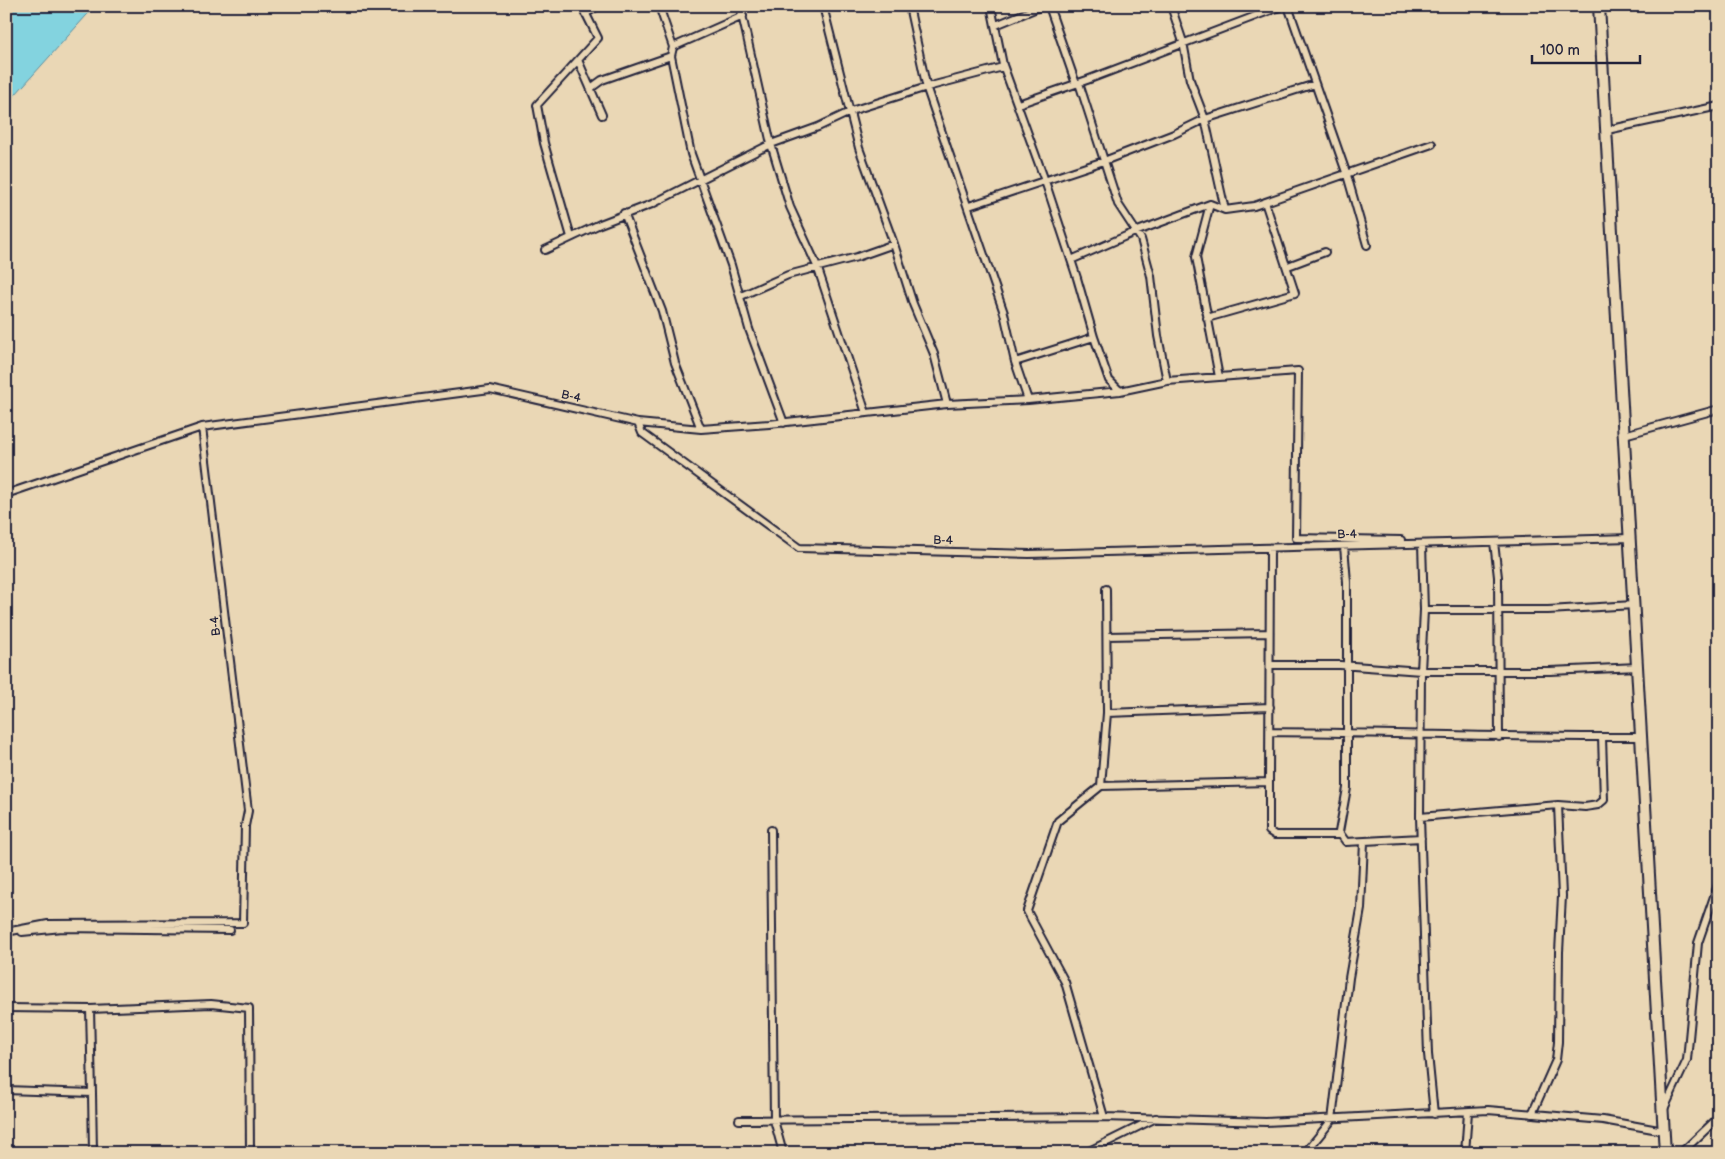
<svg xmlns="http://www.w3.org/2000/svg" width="1725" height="1159" font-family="'Balsamiq Sans',sans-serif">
  <rect width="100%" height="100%" fill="#ead7b5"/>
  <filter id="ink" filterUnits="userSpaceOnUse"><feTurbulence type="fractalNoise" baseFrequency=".02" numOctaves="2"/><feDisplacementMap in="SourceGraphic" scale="10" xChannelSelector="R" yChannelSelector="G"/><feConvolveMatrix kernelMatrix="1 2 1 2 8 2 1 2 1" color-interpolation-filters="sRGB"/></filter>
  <g filter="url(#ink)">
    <path fill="#83d3df" stroke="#5c8c9d" d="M6 6H95L6 105Z"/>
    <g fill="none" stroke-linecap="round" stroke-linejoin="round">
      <g stroke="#22223b" stroke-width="10">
        <path id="minor" d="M582 6 598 38 578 60 602 115
          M659 6 673 47 671 56 691 154 731 265 749 329 784 423
          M740 6 771 144 790 207 817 266 866 413
          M823 6 859 148 894 244 913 304 934 354 947 404
          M909 6 927 89 1004 313 1015 362 1028 400
          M991 6 1003 65 1045 181 1077 278 1094 337 1109 380 1120 391
          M1049 6 1076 84
          M1171 6 1183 42 1190 80 1205 119 1225 210
          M1288 6 1347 175 1367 245
          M585 14 598 6
          M996 25 1042 6
          M673 47 743 16
          M1079 83 1118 204 1141 239 1151 276 1158 336 1167 381
          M591 88 602 80 671 56
          M1018 104 1087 80 1282 6
          M1607 130 1719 106
          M1210 204 1196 257 1219 377
          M969 206 1104 161 1174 134 1205 119 1315 84
          M624 213 662 311 675 363 701 429
          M571 237 544 143 537 105 578 60
          M545 250 600 224 652 204 771 144 818 127 854 110 927 87 1003 67
          M1071 260 1135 232 1210 204 1225 210 1254 206 1432 144
          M1288 266 1325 252
          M741 296 788 275 857 257 894 244
          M1207 318 1295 293 1265 202
          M1015 362 1094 337
          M638 423 701 429 769 424 947 404 1028 400 1120 391 1167 381 1298 371 1296 538 1401 540
          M1624 435 1719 409
          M6 494 202 427
          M1494 542 1498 577 1499 737
          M1422 544 1424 610 1421 671 1420 817 1428 1054 1434 1114
          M1344 546 1347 582V788L1339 832 1346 842 1421 838
          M1424 610H1548L1634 605
          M1107 636 1269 633
          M1270 665H1340L1421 671H1550L1638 667
          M1107 713 1270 707
          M1270 732C1394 733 1518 738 1642 737
          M1269 782V831L1275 835H1341
          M1101 786 1107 713 1106 589
          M1420 817 1558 805 1585 807 1598 805 1604 800 1602 737
          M771 830 774 1120 783 1153
          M6 932 48 924 243 923 245 826 248 811 202 427 490 389 638 423 642 433 799 548 1029 554 1631 538
          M22 932 62 928 230 930
          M6 1008 90 1009 92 1093 6 1090
          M90 1009 211 1004 249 1008 250 1153
          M92 1093 93 1153
          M1664 1109 1687 1060 1698 943 1719 882
          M1532 1114 1556 1060 1558 1042 1559 952 1562 896 1558 805
          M1104 1117 1065 982 1027 911 1058 821 1101 786 1269 782 1270 548
          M739 1120 1104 1117 1266 1122 1488 1110 1603 1120 1664 1131
          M1085 1153 1156 1118
          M1305 1153 1332 1120 1349 978 1361 909 1364 842
          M1465 1153 1468 1112
          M1681 1153 1719 1117"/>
      </g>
      <g stroke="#22223b" stroke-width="14">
        <path id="trunk" d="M1599 6 1665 1153"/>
      </g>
      <use href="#minor" stroke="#ead7b5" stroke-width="6"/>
      <use href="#trunk" stroke="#ead7b5" stroke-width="10"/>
    </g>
  </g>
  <g text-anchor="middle" stroke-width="4" stroke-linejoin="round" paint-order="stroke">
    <g font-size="12" fill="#22223b" stroke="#ead7b5">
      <text transform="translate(571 396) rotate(13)" y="4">B-4</text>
      <text transform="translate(1347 534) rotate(-2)" y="4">B-4</text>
      <text transform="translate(943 540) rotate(2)" y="4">B-4</text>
      <text transform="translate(215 626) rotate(-97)" y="4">B-4</text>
    </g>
  </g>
  <rect width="1725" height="1159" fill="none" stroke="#ead7b5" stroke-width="25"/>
  <rect x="12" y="12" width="1700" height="1134" fill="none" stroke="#22223b" stroke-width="2" filter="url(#ink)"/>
  <path d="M1532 55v8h108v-8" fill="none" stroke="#22223b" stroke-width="2.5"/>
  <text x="1540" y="55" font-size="15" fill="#22223b" stroke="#ead7b5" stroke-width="4" paint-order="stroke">100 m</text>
</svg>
